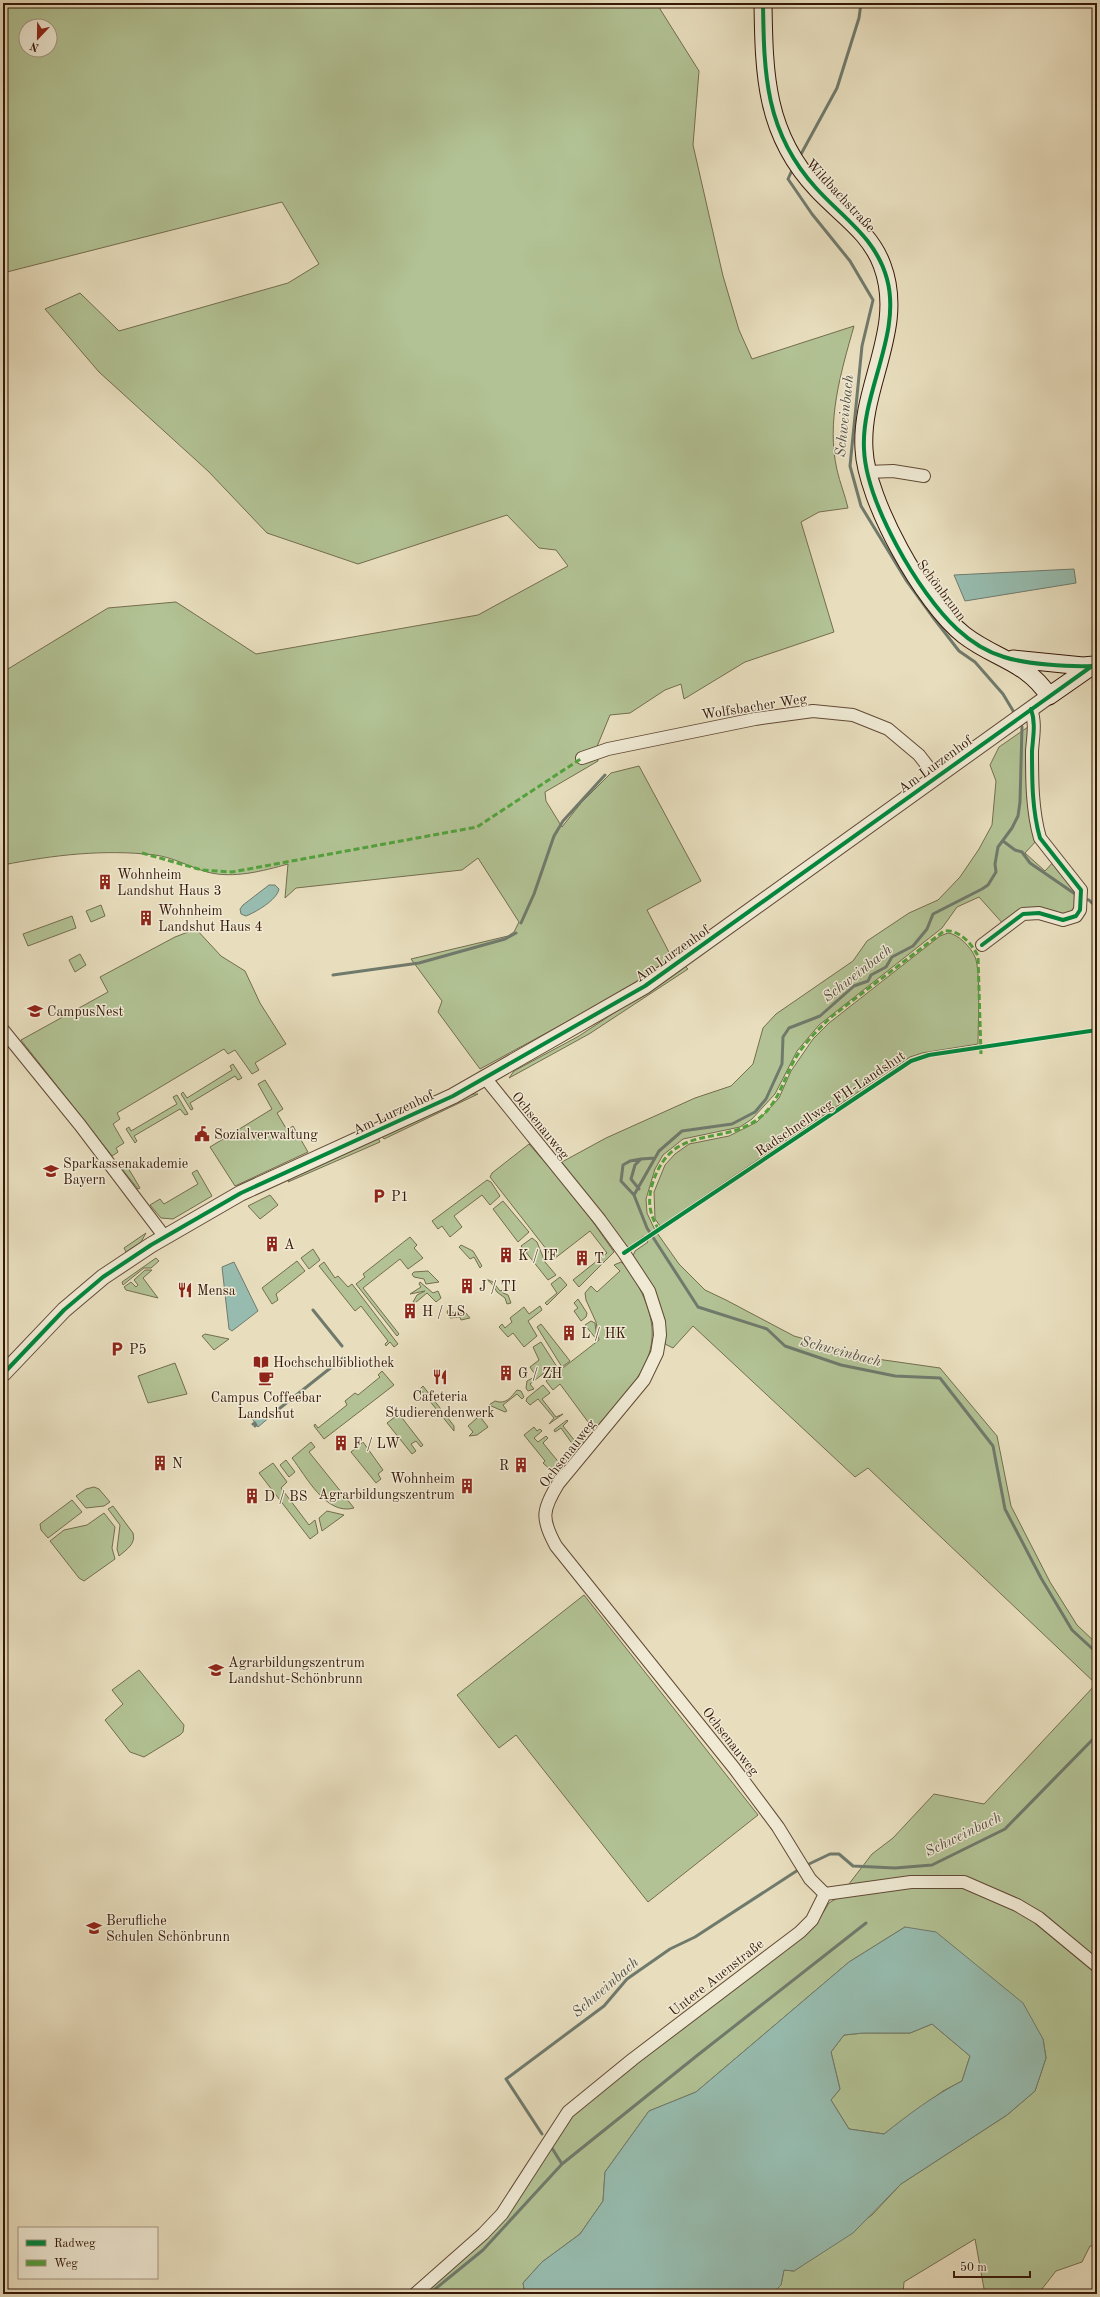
<svg xmlns="http://www.w3.org/2000/svg" width="1100" height="2297" font-family="'Old Standard TT',serif">
  <rect width="100%" height="100%" fill="#e8debe"/>
  <filter id="stains"><feTurbulence type="fractalNoise" baseFrequency=".005" numOctaves="4"/><feColorMatrix values="0 0 0 0 .2 0 0 0 0 .09 0 0 0 0 .02 0 0 0 .5 -.17"/></filter>
  <radialGradient id="worn" r=".72"><stop offset=".6" stop-color="#630" stop-opacity="0"/><stop offset="1" stop-color="#630" stop-opacity=".3"/></radialGradient>
  <path fill="#b2c294" stroke="#746d4e" fill-rule="evenodd" d="M3 3H659L660 9 699 71 693 145 723 276 739 330 752 359 854 326C841 372 826 421 837 470 840 483 845 495 848 508L819 512 801 522 834 632 745 662 684 699 681 684 665 690 630 713 610 715 596 749 598 761 545 792 546 801 562 827 581 803 611 773 639 766 701 881 647 910 672 958 618 994 480 1069 438 1012 442 1001 411 959 508 936 514 932 519 922 478 858 462 870 296 888 285 898 288 864C263 871 233 879 207 872 190 867 172 857 155 855 104 849 53 855 3 865V672L108 608 176 602 256 654 478 615 568 566 556 550 539 548 507 515 358 564 267 533 208 471 99 372 45 309 80 293 119 331 288 283 319 264 282 202 3 273ZM26 26H50V50H26Z
    M1035 718 1037 840 1025 853 1045 871 1055 860 1081 890 1076 916 1039 913 1005 926 979 897 957 907 942 928 819 1025 797 1051 775 1094 752 1119 740 1127 683 1139 663 1155 655 1169 646 1199 647 1213 655 1230 679 1264 705 1290 726 1300 794 1336 870 1358 940 1368 997 1436 1011 1506 1050 1582 1077 1625 1097 1644V2246H1090L1082 2262 1056 2271 1038 2294H985L975 2239 904 2282 903 2294H772L781 2285 784 2270 794 2271 872 2215 901 2184 1007 2115 1035 2091 1046 2058 1043 2039 905 1927 849 1962 696 2092 649 2111 605 2172 603 2201 580 2234 542 2262 523 2283 525 2294H420L481 2241 571 2115 816 1924 829 1903 839 1897 872 1854 893 1838 934 1794 984 1804 1096 1684 868 1468 855 1477 693 1326 673 1348 665 1344C667 1309 651 1286 632 1258L635 1251 648 1242 644 1236 629 1247H624L589 1197 560 1163 606 1138 695 1098 731 1086 753 1064 763 1028 776 1014 853 961 867 941 909 913 938 900 960 877 979 849 992 825 996 781 990 765 999 747 1028 727Z
    M101 905 105 916 91 922 86 911Z
    M72 916 76 928 28 946 23 934Z
    M196 929 221 956 245 971 260 1003 286 1044 255 1063 259 1070 252 1074 235 1050 228 1054 224 1049 117 1113 120 1119 113 1124 124 1143 116 1148 118 1152 112 1156 21 1040 108 992 100 977 175 937Z
    M948 933C958 934 971 947 975 957 981 970 978 1026 978 1044L922 1053 910 1057 660 1226 655 1219 654 1192 665 1165 675 1154 689 1144 729 1136 757 1122 779 1098 791 1071 813 1039 829 1023 940 936Z
    M80 954 86 965 75 972 69 960Z
    M685 966 688 969 589 1034 509 1078 514 1071 579 1036Z
    M233 1064 242 1078 238 1080 235 1076 190 1103 193 1109 191 1110 181 1094 183 1092 187 1098 232 1070 230 1066Z
    M265 1080 283 1109 277 1113 287 1130 293 1126 308 1152 235 1186 210 1147 272 1109 258 1084Z
    M472 1094H478L384 1139 382 1136Z
    M177 1095 188 1114 185 1115 180 1109 134 1136 137 1141 135 1143 126 1129 129 1127 131 1131 177 1104 173 1097Z
    M378 1138 380 1142 288 1182 291 1177Z
    M529 1144 577 1199 614 1252 579 1287 573 1280 607 1253 590 1231 554 1259 490 1177 492 1173Z
    M124 1161 140 1188 138 1189 118 1164Z
    M197 1170 212 1196 173 1219 161 1218 150 1205 160 1199 164 1204 198 1184 192 1173Z
    M487 1180 491 1182 500 1196 490 1205 482 1195 454 1216 462 1227 450 1237 442 1226 438 1229 432 1221Z
    M270 1195 278 1205 260 1219 248 1206Z
    M503 1201 529 1232 518 1242 493 1209Z
    M146 1233 141 1242 126 1252 124 1248Z
    M410 1237 417 1245 414 1248 423 1258 408 1269 400 1259 363 1288 399 1334 397 1336 356 1284 365 1277 363 1274Z
    M532 1238 537 1242 545 1262 556 1275 548 1280 521 1246Z
    M461 1245 473 1251 482 1266 480 1268 474 1257 470 1259 459 1247Z
    M313 1249 320 1260 309 1269 301 1258Z
    M156 1258 159 1261 151 1268H144L123 1285 122 1282Z
    M297 1261 305 1271 276 1294 278 1300 272 1304 262 1288Z
    M324 1262 335 1278 338 1276 348 1287 352 1284 398 1344 394 1347 390 1342 386 1346 385 1344 388 1341 361 1306 355 1311 319 1266Z
    M621 1262 625 1265C633 1277 641 1289 646 1303 668 1359 627 1390 594 1430L560 1384 553 1390 546 1381 599 1340 596 1322 586 1300 585 1293 591 1286 597 1292 620 1271 614 1265Z
    M145 1270H152L143 1278 158 1298 126 1290 124 1287 131 1282 136 1287 138 1285 134 1280Z
    M428 1271 439 1282 426 1284 424 1279 414 1277 412 1274 414 1272Z
    M560 1277 567 1285 547 1305 545 1303 557 1293 551 1284Z
    M486 1279 493 1282 500 1291 503 1290V1293L508 1295 511 1303 507 1304 505 1298 497 1292 492 1284Z
    M420 1282 433 1293 438 1291 441 1298 436 1302 427 1293 415 1303 413 1302 417 1295 425 1291 410 1294 421 1287 419 1284Z
    M578 1299 587 1313 586 1317 581 1321 574 1311 578 1308 574 1303Z
    M540 1306 542 1310 528 1321 537 1336 524 1347 513 1333 508 1337 499 1327 502 1324 505 1328 512 1322 510 1318 524 1307 529 1314Z
    M448 1310 456 1314 465 1312 470 1318 461 1320 460 1317 450 1318 447 1312Z
    M591 1321 595 1323 597 1340 585 1325Z
    M541 1324 570 1361 562 1367 537 1327Z
    M205 1334 229 1339 214 1350 202 1336Z
    M541 1342 559 1370 554 1374 549 1369 547 1370 545 1367 542 1370 544 1373 530 1384 534 1389 528 1391 526 1388 527 1381 536 1376 530 1367 539 1360 533 1347Z
    M175 1363 187 1394 148 1403 138 1376Z
    M382 1371 394 1385 324 1439 314 1426 315 1424 318 1428 347 1405 345 1401 355 1393 358 1395 380 1377 378 1375Z
    M543 1385 550 1393 542 1399 556 1417 563 1414 549 1424 554 1418 538 1399 530 1405 526 1401 527 1398Z
    M423 1386 454 1426V1431L420 1389Z
    M517 1390 521 1391 524 1397 522 1399 517 1394 503 1405 507 1411 505 1412 489 1405 495 1401C506 1405 511 1397 517 1390Z
    M399 1414 423 1445 421 1447 416 1441 411 1444 416 1451 412 1454 387 1423Z
    M478 1414 488 1427 477 1435 469 1436 473 1432 468 1426 477 1418 476 1416Z
    M567 1420 568 1421 563 1426 575 1441 581 1437 585 1443 561 1471 553 1472 543 1463 545 1461 524 1435 534 1427 537 1431 540 1429 542 1431 534 1438 538 1442 546 1436 548 1438 543 1443 561 1465 576 1449 561 1428 555 1432 554 1430Z
    M311 1442 315 1447 309 1452 354 1508C326 1516 306 1476 292 1458Z
    M363 1442 383 1470 378 1474 381 1479 376 1483 351 1452Z
    M286 1460 295 1472 289 1477 280 1465Z
    M273 1463 287 1482 281 1488 309 1525 315 1520 318 1533 310 1539 259 1473Z
    M94 1487 99 1489 110 1502 104 1506 86 1508 76 1496 86 1489Z
    M72 1500 82 1512 48 1538 41 1530 40 1524Z
    M113 1506 133 1533C136 1544 127 1549 119 1556L117 1549 120 1525 108 1509Z
    M327 1511 344 1515 322 1531 319 1518Z
    M104 1513 115 1527 112 1548 115 1559 84 1581 79 1578 50 1541 64 1530 87 1525Z
    M584 1595 758 1815 648 1902 516 1735 499 1748 457 1695Z
    M139 1670 184 1725 183 1732 180 1735 144 1757 130 1752 105 1720 123 1704 112 1690Z
    M932 2024 970 2056 962 2081 943 2091 884 2134 849 2129 831 2100 840 2089 831 2052 844 2035 863 2033H910Z"/>
  <path fill="#97bcaf" stroke="#707a6c" fill-rule="evenodd" d="M1074 569 1076 583 965 601 954 575Z
    M269 885H275L279 889C277 900 256 912 246 916L241 914 240 909 243 905Z
    M234 1262 258 1311 232 1331 229 1329 222 1267Z
    M248 1413 270 1416H271L258 1427Z
    M905 1927 936 1932 1023 2003 1043 2039 1046 2058 1035 2091 1007 2115 901 2184 853 2233 794 2271 784 2270 781 2285 772 2294H525L523 2283 542 2262 580 2234 603 2201 605 2172 649 2111 696 2092 849 1962ZM932 2024 970 2056 962 2081C933 2096 909 2114 884 2134L849 2129 831 2100 840 2089 831 2052 844 2035 863 2033H910Z"/>
  <g fill="none" stroke-linecap="round" stroke-linejoin="round">
    <path stroke="#707a6c" stroke-width="3" d="M800 156 837 88 859 18 861 3
      M793 168 788 179 812 214 850 261 873 300 862 346 850 466 861 506 906 580 935 620 959 651 975 662 1003 694 1015 714
      M1020 722 1022 727 1020 802 1018 816 1012 828 998 847 995 864 996 872 988 885 982 889 933 914 927 929 913 946 892 957 886 967 871 975 868 981 854 986 820 1016 789 1028 783 1037 782 1064 766 1099 755 1112 732 1124 682 1131 659 1151 634 1195 647 1228 698 1307 767 1329 785 1346 841 1365 895 1376 940 1378 993 1446 1005 1509 1041 1578 1072 1630 1097 1653
      M1003 841 1015 850 1022 852 1030 863 1078 896
      M1083 899 1089 900 1097 908
      M521 923 534 894 554 836 563 821 605 775
      M333 975 419 963 505 939 516 933
      M639 1189 631 1179 635 1165 641 1159 655 1158
      M634 1195 621 1181 623 1165 630 1161 641 1159
      M313 1310 342 1346
      M270 1416 343 1358
      M253 1424 255 1423
      M255 1426 256 1425
      M809 1864 830 1854H839L853 1866 895 1868 932 1865 1005 1829 1097 1735
      M542 2134 506 2079 604 2006 627 1979 670 1949 695 1937 798 1870
      M550 2145 562 2164
      M429 2294 483 2250 562 2164 699 2054 866 1923"/>
    <g stroke="#624a35" stroke-width="14">
      <path id="minor" d="M867 472 893 471 924 476
        M582 758 608 749 755 719 813 711 853 715 888 729 919 755 936 777
        M982 945 1023 914 1039 913 1063 920 1076 916 1080 910 1081 890 1040 838C1032 810 1032 780 1032 751 1033 737 1036 723 1031 709
        M3 1030 80 1125 164 1236
        M486 1079 600 1220 624 1253 649 1291 659 1322 660 1335 657 1353 644 1380 558 1484C542 1510 541 1519 556 1546L734 1768 778 1827 810 1879 825 1894
        M825 1894 911 1882H964L1017 1905 1039 1918 1097 1966
        M415 2294 483 2234 502 2214 568 2112 633 2059 800 1932 812 1920 825 1894"/>
    </g>
    <g stroke="#624a35" stroke-width="17">
      <path id="tertiary" d="M3 1374 64 1310 103 1277 151 1245 241 1193 453 1096 645 986 1049 696"/>
    </g>
    <g stroke="#361807" stroke-width="19">
      <path id="secondary" d="M763 3C764 74 765 134 817 189 840 214 870 232 882 265 906 328 860 386 864 449 866 500 924 604 964 635 995 659 1026 661 1049 696L1092 666
        M1013 659 1083 666 1094 665"/>
    </g>
    <use href="#minor" stroke="#f0ead5" stroke-width="12"/>
    <use href="#tertiary" stroke="#f0ead5" stroke-width="15"/>
    <use href="#secondary" stroke="#f0ead5" stroke-width="17"/>
    <path stroke="#53a13d" stroke-width="3" stroke-dasharray="6 3" stroke-linecap="butt" d="M142 853 202 870 232 872 477 827 582 758
      M659 1230C649 1214 647 1200 653 1182 674 1119 726 1150 764 1114 780 1098 784 1078 795 1059 804 1043 818 1030 831 1017L944 931C959 929 972 944 978 956L981 1055"/>
    <g stroke="#f0ead5" stroke-width="6">
      <path id="cycleway" d="M763 3C764 74 765 132 816 188 843 218 876 238 887 279 902 334 861 393 864 449 866 502 918 593 957 629 970 641 987 652 1004 657 1025 664 1069 667 1092 666
        M982 945 1023 914 1039 913 1063 920 1076 916 1080 910 1081 890 1040 838C1032 810 1032 780 1032 751 1033 737 1036 723 1031 709
        M624 1253 911 1061 929 1055 1097 1030
        M3 1374 64 1310 103 1277 151 1245 241 1193 453 1096 645 986 1092 666"/>
    </g>
    <use href="#cycleway" stroke="#00873e" stroke-width="4"/>
  </g>
  <defs>
    <g id="building-bare" transform="scale(1.2)"><path d="M-4-6H4V6H1V3H-1V6H-4ZM-2.5-4.3h1.7v1.8h-1.7ZM.8-4.3h1.7v1.8H.8ZM-2.5-1h1.7V.8h-1.7ZM.8-1h1.7V.8H.8Z" fill="#8f2418" stroke="#f0ead5" stroke-width="2.5" paint-order="stroke"/></g>
    <g id="school-bare" transform="scale(1.2)"><path d="M0-5L7-2L0 1L-7-2ZM-4 1L0 2.5L4 1V4Q0 6-4 4Z" fill="#8f2418" stroke="#f0ead5" stroke-width="2.5" paint-order="stroke"/></g>
    <g id="civic-bare" transform="scale(1.2)"><path d="M-.6-6.5H3V-4.5H.6V-3L4-1V1h2V6H-6V1h2V-1L-.6-3ZM-1.2 2.5V6h2.4V2.5Z" fill="#8f2418" stroke="#f0ead5" stroke-width="2.5" paint-order="stroke"/></g>
    <g id="university-bare" transform="scale(1.2)"><path d="M0-5L7-2L0 1L-7-2ZM-4 1L0 2.5L4 1V4Q0 6-4 4Z" fill="#8f2418" stroke="#f0ead5" stroke-width="2.5" paint-order="stroke"/></g>
    <g id="parking-bare" transform="scale(1.2)"><path d="M-3.5-5.5H1a3.5 3.5 0 0 1 0 7H-1V5.5H-3.5ZM-1-3.4V-.6H.8a1.4 1.4 0 0 0 0-2.8Z" fill="#8f2418" stroke="#f0ead5" stroke-width="2.5" paint-order="stroke"/></g>
    <g id="restaurant-bare" transform="scale(1.2)"><path d="M-5-6h1v4h1v-4h1v4h1v-4h1v5L-1.5 .5V6h-2V.5L-5-1ZM5-6V6H3V1.5H1.5Q1.5-4 5-6Z" fill="#8f2418" stroke="#f0ead5" stroke-width="2.5" paint-order="stroke"/></g>
    <g id="library-bare" transform="scale(1.2)"><path d="M-6-4Q-3-5.5-.7-3.5V5Q-3 3-6 4ZM6-4Q3-5.5 .7-3.5V5Q3 3 6 4Z" fill="#8f2418" stroke="#f0ead5" stroke-width="2.5" paint-order="stroke"/></g>
    <g id="cafe-bare" transform="scale(1.2)"><path d="M-5.5-4.5H6V0H3Q3 3.5 0 3.5H-2.5Q-5.5 3.5-5.5 0ZM3-3.2v2h1.7v-2ZM-6 4.5H4V6H-6Z" fill="#8f2418" stroke="#f0ead5" stroke-width="2.5" paint-order="stroke"/></g>
  </defs>
  <g fill-rule="evenodd">
    <use href="#building-bare" x="105" y="882"/>
    <use href="#building-bare" x="146" y="918"/>
    <use href="#school-bare" x="35" y="1011"/>
    <use href="#civic-bare" x="202" y="1134"/>
    <use href="#university-bare" x="51" y="1171"/>
    <use href="#parking-bare" x="379" y="1196"/>
    <use href="#building-bare" x="272" y="1244"/>
    <use href="#building-bare" x="506" y="1255"/>
    <use href="#building-bare" x="582" y="1258"/>
    <use href="#building-bare" x="467" y="1286"/>
    <use href="#restaurant-bare" x="185" y="1290"/>
    <use href="#building-bare" x="410" y="1311"/>
    <use href="#building-bare" x="569" y="1333"/>
    <use href="#parking-bare" x="117" y="1349"/>
    <use href="#library-bare" x="261" y="1362"/>
    <use href="#building-bare" x="506" y="1373"/>
    <use href="#restaurant-bare" x="440" y="1377"/>
    <use href="#cafe-bare" x="266" y="1378"/>
    <use href="#building-bare" x="341" y="1443"/>
    <use href="#building-bare" x="160" y="1463"/>
    <use href="#building-bare" x="521" y="1465"/>
    <use href="#building-bare" x="467" y="1486"/>
    <use href="#building-bare" x="252" y="1496"/>
    <use href="#university-bare" x="216" y="1670"/>
    <use href="#school-bare" x="94" y="1928"/>
  </g>
  <g text-anchor="middle" stroke-width="3" stroke-linejoin="round" paint-order="stroke">
    <g font-size="14" fill="#361807" stroke="#f0ead5">
      <text transform="translate(841 195) rotate(47)" y="5">Wildbachstraße</text>
      <text transform="translate(942 590) rotate(53)" y="5">Schönbrunn</text>
      <text transform="translate(754 706) rotate(-9)" y="5">Wolfsbacher Weg</text>
      <text transform="translate(935 764) rotate(-36)" y="5">Am Lurzenhof</text>
      <text transform="translate(672 953) rotate(-35)" y="5">Am Lurzenhof</text>
      <text transform="translate(830 1103) rotate(-34)" y="5">Radschnellweg FH-Landshut</text>
      <text transform="translate(393 1112) rotate(-25)" y="5">Am Lurzenhof</text>
      <text transform="translate(541 1125) rotate(51)" y="5">Ochsenauweg</text>
      <text transform="translate(567 1453) rotate(-52)" y="5">Ochsenauweg</text>
      <text transform="translate(731 1741) rotate(52)" y="5">Ochsenauweg</text>
      <text transform="translate(716 1977) rotate(-38)" y="5">Untere Auenstraße</text>
    </g>
    <g font-size="14" fill="#361807" stroke="#f0ead5" text-anchor="start">
      <text x="117" y="879">Wohnheim<tspan x="117" dy="16">Landshut Haus 3</tspan></text>
      <text x="158" y="915">Wohnheim<tspan x="158" dy="16">Landshut Haus 4</tspan></text>
      <text x="47" y="1016">CampusNest</text>
      <text x="214" y="1139">Sozialverwaltung</text>
      <text x="63" y="1168">Sparkassenakademie<tspan x="63" dy="16">Bayern</tspan></text>
      <text x="391" y="1201">P1</text>
      <text x="284" y="1249">A</text>
      <text x="518" y="1260">K / IF</text>
      <text x="594" y="1263">T</text>
      <text x="479" y="1291">J / TI</text>
      <text x="197" y="1295">Mensa</text>
      <text x="422" y="1316">H / LS</text>
      <text x="581" y="1338">L / HK</text>
      <text x="129" y="1354">P5</text>
      <text x="273" y="1367">Hochschulbibliothek</text>
      <text x="518" y="1378">G / ZH</text>
      <text x="440" y="1401" text-anchor="middle">Cafeteria<tspan x="440" dy="16">Studierendenwerk</tspan></text>
      <text x="266" y="1402" text-anchor="middle">Campus Coffeebar<tspan x="266" dy="16">Landshut</tspan></text>
      <text x="353" y="1448">F / LW</text>
      <text x="172" y="1468">N</text>
      <text x="509" y="1470" text-anchor="end">R</text>
      <text x="455" y="1483" text-anchor="end">Wohnheim<tspan x="455" dy="16">Agrarbildungszentrum</tspan></text>
      <text x="264" y="1501">D / BS</text>
      <text x="228" y="1667">Agrarbildungszentrum<tspan x="228" dy="16">Landshut-Schönbrunn</tspan></text>
      <text x="106" y="1925">Berufliche<tspan x="106" dy="16">Schulen Schönbrunn</tspan></text>
    </g>
    <g font-size="15" font-style="italic" fill="#585142" stroke="#f0ead5">
      <text transform="translate(844 416) rotate(-84)" y="5">Schweinbach</text>
      <text transform="translate(857 973) rotate(-38)" y="5">Schweinbach</text>
      <text transform="translate(841 1351) rotate(15)" y="5">Schweinbach</text>
      <text transform="translate(963 1834) rotate(-26)" y="5">Schweinbach</text>
      <text transform="translate(605 1987) rotate(-41)" y="5">Schweinbach</text>
    </g>
  </g>
  <rect width="1100" height="2297" fill="none" stroke="#e8debe" stroke-width="16"/>
  <rect x="4" y="4" width="1092" height="2289" fill="none" stroke="#361807" stroke-width="2"/>
  <rect x="8" y="8" width="1084" height="2281" fill="none" stroke="#361807"/>
  <rect x="18" y="2227" width="140" height="52" fill="#f0ead5" stroke="#a69683"/>
  <rect x="26" y="2240" width="20" height="6" fill="#00873e" stroke="#a69683"/>
  <text x="54" y="2247" font-size="12" fill="#361807">Radweg</text>
  <rect x="26" y="2260" width="20" height="6" fill="#53a13d" stroke="#a69683"/>
  <text x="54" y="2267" font-size="12" fill="#361807">Weg</text>
  <g transform="translate(38 38) rotate(202)"><circle r="19" fill="#f0ead5" stroke="#a69683"/>
  <path d="M0-3L7 15L0 10L-7 15Z" fill="#8f2418"/>
  <text y="-6" font-size="11" font-weight="bold" text-anchor="middle" fill="#361807">N</text>
  </g>
  <path d="M954 2271v6h76v-6" fill="none" stroke="#361807" stroke-width="2"/>
  <text x="960" y="2271" font-size="12" fill="#361807" stroke="#f0ead5" stroke-width="3" paint-order="stroke">50 m</text>
  <rect width="100%" height="100%" filter="url(#stains)"/>
  <rect width="100%" height="100%" fill="url(#worn)"/>
</svg>
